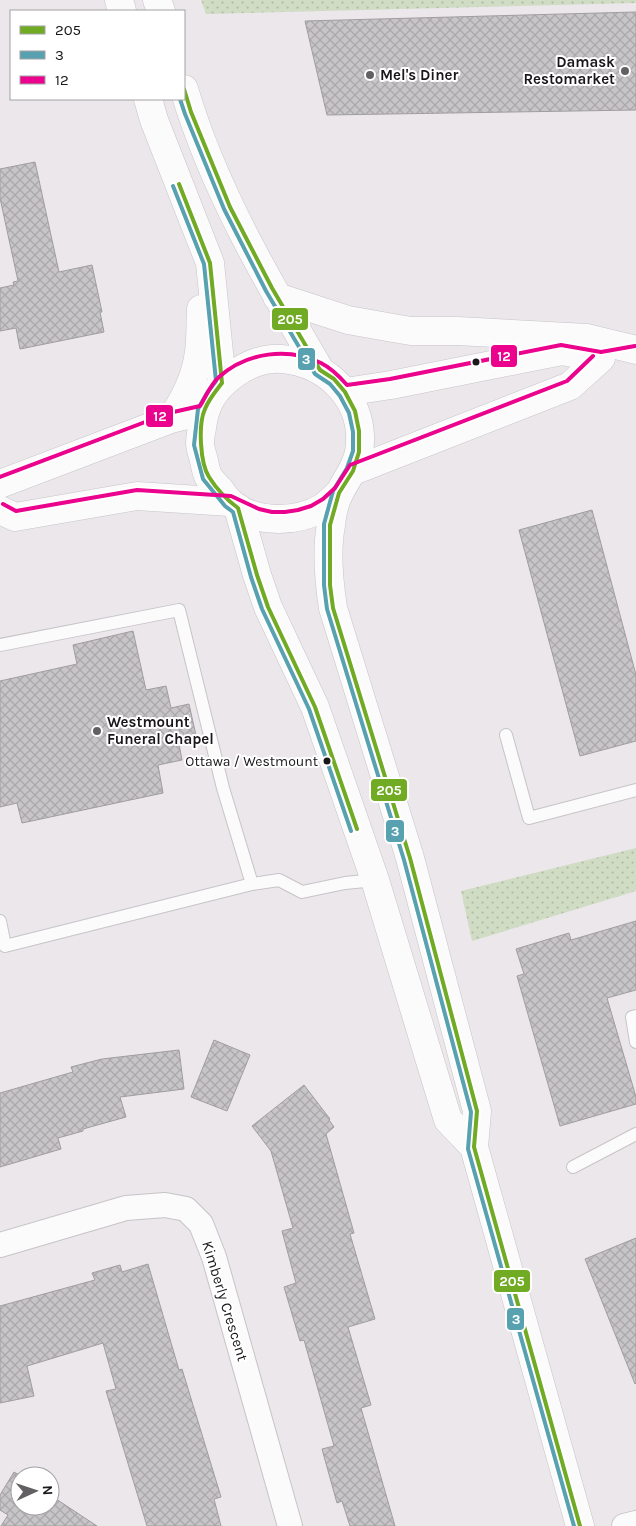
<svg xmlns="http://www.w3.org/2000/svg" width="636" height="1526" font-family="Karla,sans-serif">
  <defs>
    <pattern id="green-dots" width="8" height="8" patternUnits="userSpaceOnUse" patternTransform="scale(1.25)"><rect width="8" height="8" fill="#d0dcc3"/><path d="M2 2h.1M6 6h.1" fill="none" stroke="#b2bca7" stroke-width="1.8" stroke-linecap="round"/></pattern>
    <pattern id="building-cross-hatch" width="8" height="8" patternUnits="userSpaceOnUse" patternTransform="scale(1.25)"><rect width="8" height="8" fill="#c8c5c8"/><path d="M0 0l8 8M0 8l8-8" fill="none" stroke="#aba8ab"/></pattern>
  </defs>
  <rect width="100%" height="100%" fill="#ebe7eb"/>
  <path fill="url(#green-dots)" d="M201 0H636V3L206 14Z
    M636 848V891L472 941 461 891Z"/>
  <path fill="url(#building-cross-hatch)" stroke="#a09da0" d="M636 12V110L327 115 305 21Z
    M35 162 59 272 92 265 102 312H100L104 332 20 349 16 328 0 331V288L14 285 13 282 18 281 0 198V169Z
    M592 510 636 675V741L580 756 519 530Z
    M133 631 146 690 166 686 171 708 189 704 197 740 179 744 182 760 158 765 163 793 22 823 17 803 0 807V681L77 664 73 645Z
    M636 921V990L607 998 636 1097V1104L560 1126 517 976 524 974 516 949 569 933 571 940Z
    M214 1040 250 1055 227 1111 191 1097Z
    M179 1050 184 1089 120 1097 126 1117 83 1129V1131L58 1138 61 1149 0 1167V1093L73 1072 71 1067 102 1059Z
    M304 1085 330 1119 329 1120 334 1127 326 1134 354 1233 350 1234 375 1319 348 1327 371 1405 361 1408 395 1526H350L342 1501 337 1503 322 1449 334 1446 304 1340 300 1341 284 1287 296 1283 282 1231 293 1228 271 1151 252 1126Z
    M636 1238V1383L635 1384 585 1259Z
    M148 1264 179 1370 182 1369 221 1497 214 1499 221 1526H147L106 1391 116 1389 103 1343 27 1366 34 1396 0 1403V1306L95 1280 92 1273 120 1265 122 1272Z
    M14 1472 21 1476 20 1506H50V1495L97 1526H1L8 1515 0 1510V1495Z"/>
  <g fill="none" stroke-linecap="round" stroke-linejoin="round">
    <g stroke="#c7c4c7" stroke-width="14">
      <path id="service" d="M0 645 179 610 223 788 252 884
        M506 735 529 818 636 790
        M0 921 5 946 252 884 279 880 302 892 345 883 375 880
        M636 1016 632 1017 636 1042
        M573 1167 636 1134"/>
    </g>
    <g stroke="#c7c4c7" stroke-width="26">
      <path id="minor" d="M0 1245 126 1208 165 1205 186 1209 201 1224 214 1257 290 1526
        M624 1526 636 1523"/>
    </g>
    <g stroke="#c7c4c7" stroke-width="29">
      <path id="secondary" d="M119 0 122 11
        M157 0 161 11
        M184 89C213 188 268 282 320 370
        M148 99 154 120 210 263 222 383
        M277 297 348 320 393 328 411 331H457L587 338 636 350
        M345 392 391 385 562 351 583 355
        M171 419C185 399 196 376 199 352 201 338 200 323 201 309
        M353 471 570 386 601 358
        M0 484 171 419 204 411
        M339 493C334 498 328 504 322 508 296 523 253 524 230 502 226 499 223 494 220 490 216 486 211 481 208 476 206 471 205 466 204 461 203 456 200 449 200 443 200 438 201 433 202 428 205 404 213 390 233 375 246 365 265 357 282 359 329 363 367 402 359 452 356 468 347 478 340 492 335 501 332 515 331 525 326 551 329 582 333 608L410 858 477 1111 474 1147 580 1526
        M238 508 257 575 268 607 315 707 375 880 448 1120 474 1147
        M0 510 15 517 137 496 230 502"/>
    </g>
    <use href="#service" stroke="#fcfbfc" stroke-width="12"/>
    <use href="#minor" stroke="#fcfbfc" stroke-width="24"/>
    <use href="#secondary" stroke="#fcfbfc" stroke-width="28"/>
    <g stroke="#fff" stroke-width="8">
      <path id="bus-1" d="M184 89 191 112 230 207 272 288 320 370 334 379 345 392 355 411 359 431V452L353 471 339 493 330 525V585L333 608 410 858 477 1111 474 1147 580 1526
        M179 184 210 263 222 383C216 391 209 399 205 409 198 424 200 463 209 477 216 488 227 500 238 508L257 575 268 607 315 707 357 829"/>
    </g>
    <g stroke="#fff" stroke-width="8">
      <path id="bus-2" d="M180 99 185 114 224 209 266 291 315 374 330 384 340 396 349 413 353 432V451L347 468 333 491 324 524V585L327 609 404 860 471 1112 468 1149 574 1526
        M173 186 204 264 216 381 207 393 198 409 194 445 203 479 225 506 233 512 251 577 262 609 309 709 351 831"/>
    </g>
    <g stroke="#fff" stroke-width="8">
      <path id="bus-3" d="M0 477 169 413 200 406C206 396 211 384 219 377 247 352 288 347 321 363 331 368 340 377 347 385L390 379 561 345 601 352 635 346
        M3 504 16 511 137 490 231 496 259 509 272 512H285L298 510 311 506 323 499 335 488 350 465 567 381 593 356"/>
    </g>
    <use href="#bus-1" stroke="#71aa23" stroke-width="4"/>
    <use href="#bus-2" stroke="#58a1b1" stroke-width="4"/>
    <use href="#bus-3" stroke="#eb028d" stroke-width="4"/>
  </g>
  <g fill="#636063" stroke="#fff" stroke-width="2">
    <circle cx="625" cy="71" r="5"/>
    <circle cx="370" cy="75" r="5"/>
    <circle cx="97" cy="731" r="5"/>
  </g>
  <g fill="#1a171a" stroke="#fff" stroke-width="2">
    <circle cx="476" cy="362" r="4.5"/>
    <circle cx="327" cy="761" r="4.5"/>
  </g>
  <g text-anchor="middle" stroke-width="4" stroke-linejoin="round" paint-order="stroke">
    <g font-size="14" fill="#1a171a" stroke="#fff" text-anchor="end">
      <text x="318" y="766">Ottawa / Westmount</text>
    </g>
    <g font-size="15" font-weight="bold" fill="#1a171a" stroke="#fff" text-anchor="start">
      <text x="615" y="67" text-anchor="end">Damask<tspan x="615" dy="17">Restomarket</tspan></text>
      <text x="380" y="80">Mel's Diner</text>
      <text x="107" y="727">Westmount<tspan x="107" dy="17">Funeral Chapel</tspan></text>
    </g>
    <g font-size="15" fill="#1a171a" stroke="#fff">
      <text transform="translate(225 1301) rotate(73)" y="5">Kimberly Crescent</text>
    </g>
  </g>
  <g stroke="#fff" stroke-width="2">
    <rect x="271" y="307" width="38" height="24" rx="5" fill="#71aa23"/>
    <rect x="490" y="344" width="28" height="24" rx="5" fill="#eb028d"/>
    <rect x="297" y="347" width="19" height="24" rx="5" fill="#58a1b1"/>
    <rect x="145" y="404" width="29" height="24" rx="5" fill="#eb028d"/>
    <rect x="370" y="778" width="38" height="24" rx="5" fill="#71aa23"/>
    <rect x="385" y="819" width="20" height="24" rx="5" fill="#58a1b1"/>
    <rect x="493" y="1269" width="38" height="24" rx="5" fill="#71aa23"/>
    <rect x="506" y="1307" width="19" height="24" rx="5" fill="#58a1b1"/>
  </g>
  <g font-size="14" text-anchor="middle" font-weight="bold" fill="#fff">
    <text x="290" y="324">205</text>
    <text x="504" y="361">12</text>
    <text x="306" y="364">3</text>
    <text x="160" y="421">12</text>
    <text x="389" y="795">205</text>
    <text x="395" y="836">3</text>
    <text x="512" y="1286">205</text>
    <text x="516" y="1324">3</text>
  </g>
  <rect x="10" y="10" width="175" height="90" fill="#ffffff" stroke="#a3a2a3"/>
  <rect x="20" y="26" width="25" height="8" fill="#71aa23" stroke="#a3a2a3"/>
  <text x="55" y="35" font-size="15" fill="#1a171a">205</text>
  <rect x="20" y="51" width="25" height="8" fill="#58a1b1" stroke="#a3a2a3"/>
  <text x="55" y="60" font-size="15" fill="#1a171a">3</text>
  <rect x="20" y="76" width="25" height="8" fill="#eb028d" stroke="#a3a2a3"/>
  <text x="55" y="85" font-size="15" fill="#1a171a">12</text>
  <g transform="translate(35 1491) rotate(87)"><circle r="24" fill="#ffffff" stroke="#a3a2a3"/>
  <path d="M0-4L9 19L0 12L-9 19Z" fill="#636063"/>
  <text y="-8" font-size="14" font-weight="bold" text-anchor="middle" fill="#1a171a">N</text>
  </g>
</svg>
